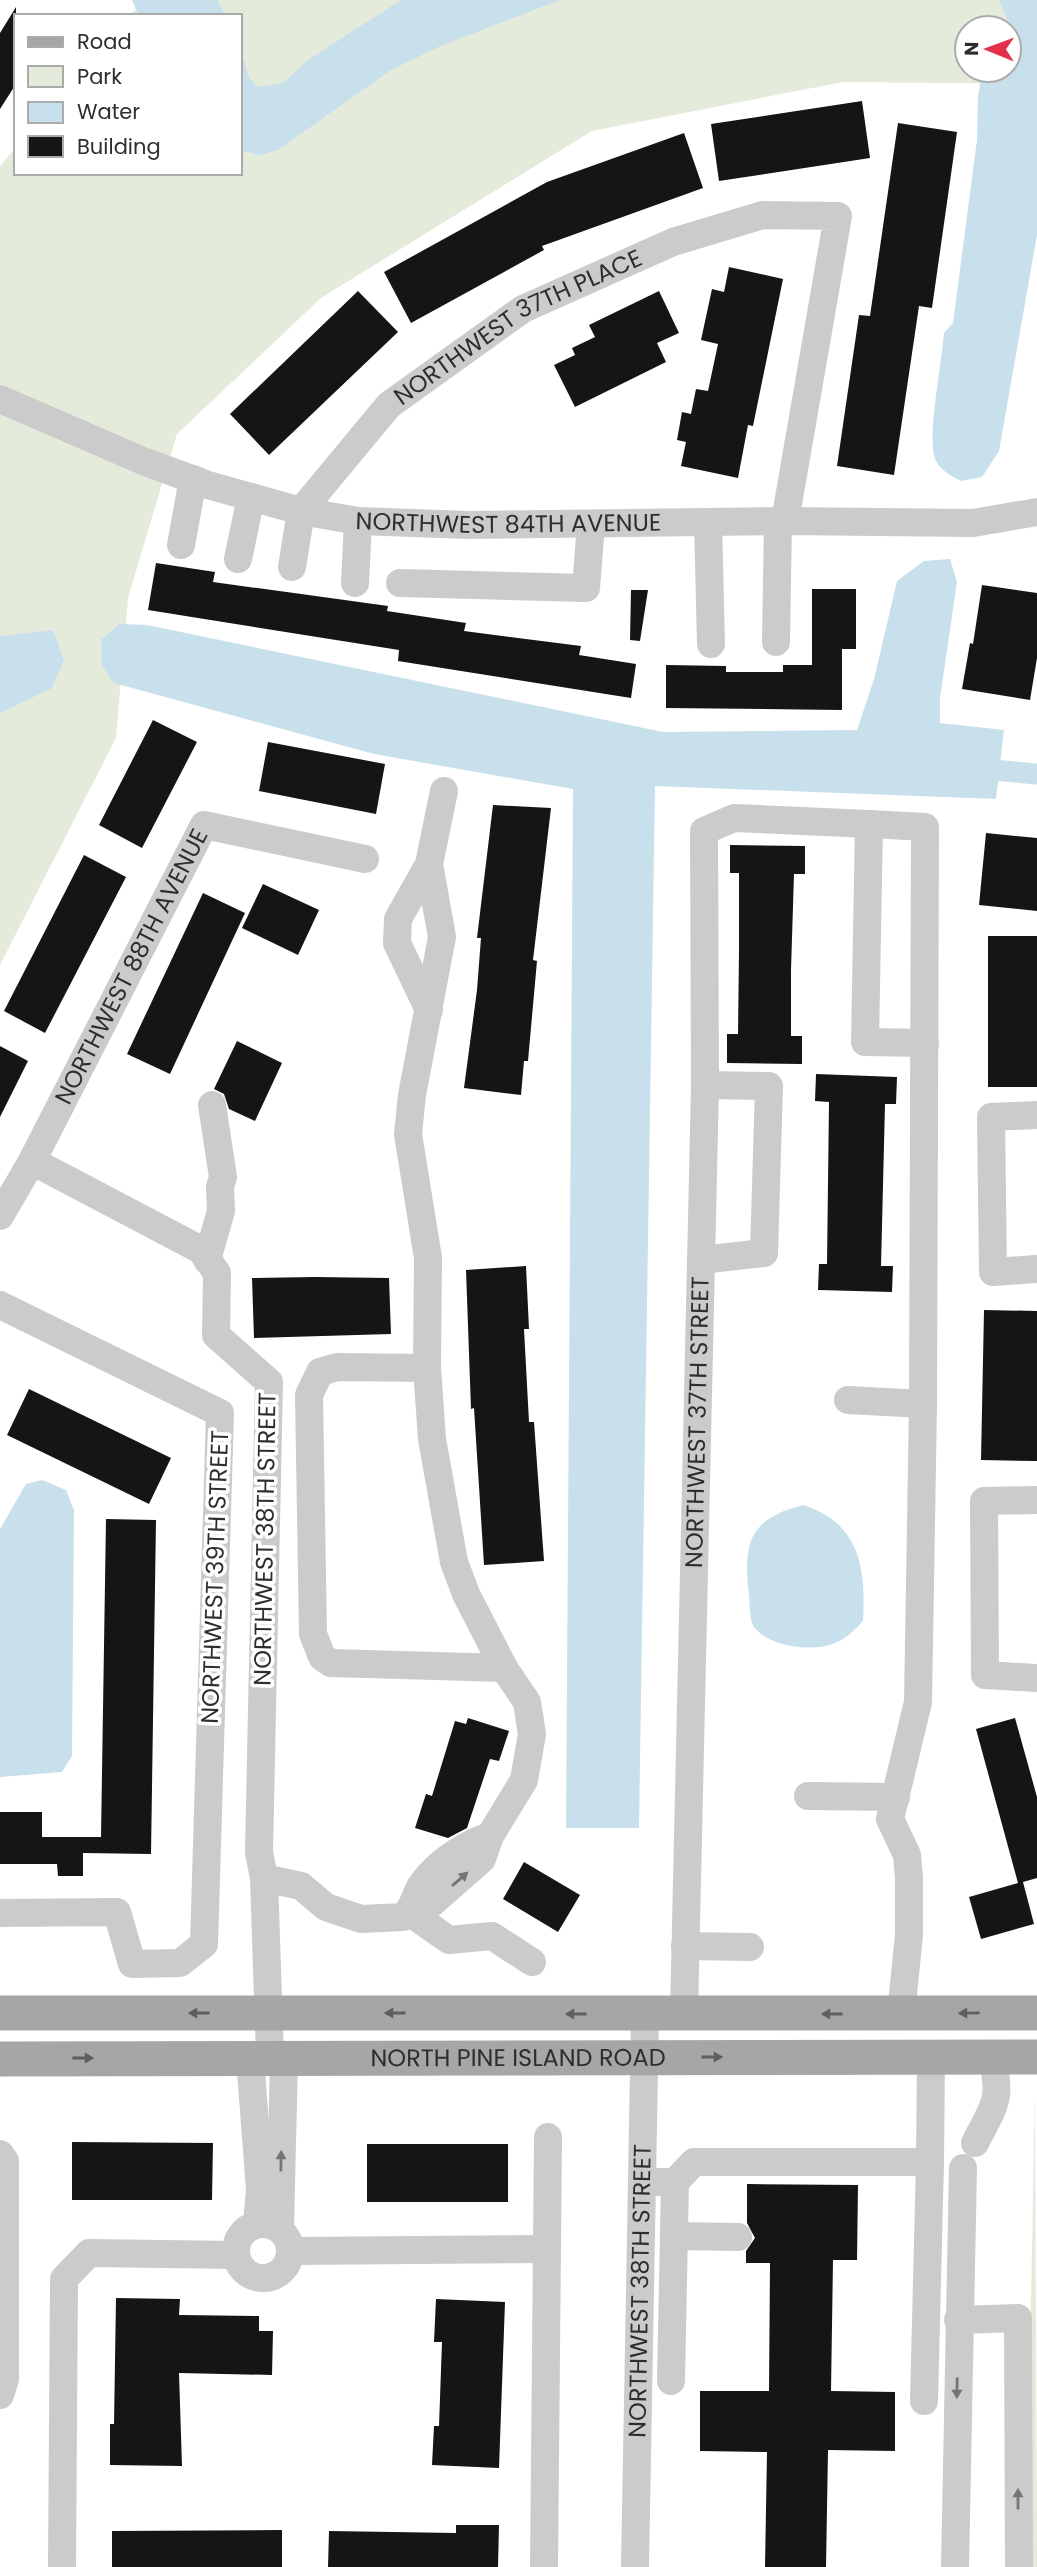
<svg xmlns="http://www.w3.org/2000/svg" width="1037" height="2567" font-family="Poppins,sans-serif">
  <rect width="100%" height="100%" fill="#fff"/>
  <path fill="#e5ebdb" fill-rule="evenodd" d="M145 0H1037V84L843 82 592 131 321 298 177 434 128 598 116 738 0 965V166L16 147V173H240V16H129ZM967 28H1009V70H967Z
    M1035 2089 1037 2567H1026Z"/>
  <path fill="#c8e0eb" d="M132 0H217L226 16H139Z
    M401 0H560L443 45 391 70 278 150 259 155 240 150V45L248 76 257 87 283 83 308 60Z
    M999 0H1037V235L999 451 982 477 961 481C950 475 937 469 934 455 928 432 942 361 944 333L953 323 977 140 978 96 980 84 991 70H1009V23Z
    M950 559 957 582 940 698V723L1004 730 996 799 655 786 639 1828H566L573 789 374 754 114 683 102 666 101 640 119 624 147 625 663 732 857 730 874 679 897 581 924 561Z
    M53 630 64 660 52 688 0 713V636Z
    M42 1480 66 1490 74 1510 72 1756 62 1772 0 1777V1529L26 1484Z
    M803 1505C860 1523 866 1568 863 1621 857 1627 851 1634 843 1639 820 1654 771 1649 754 1627 749 1620 750 1605 749 1596 743 1544 748 1519 803 1505Z"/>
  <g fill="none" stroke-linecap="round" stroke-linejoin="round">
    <path stroke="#c8e0eb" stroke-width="21" d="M970 768 1037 774"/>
  </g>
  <path fill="#151515" d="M16 7V84L0 109V33Z
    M862 101 870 158 719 181 711 124Z
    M898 123 957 132 932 308 919 306 894 475 837 466 859 315 870 316Z
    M684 133 703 188 542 246 544 250 411 323 384 272 547 182Z
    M729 267 783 279 753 426 748 425 738 478 681 466 686 442 677 440 682 412 691 414 696 389 708 391 718 344 701 340 712 289 724 292Z
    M358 291 398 332 269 455 230 414Z
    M659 291 679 333 657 343 666 362 575 407 554 365 575 355 572 348 595 337 589 325Z
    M156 563 215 572 213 582 388 606 387 611 466 623 464 631 581 646 579 655 636 664 631 698 398 661 399 650 148 610Z
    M982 585 1037 593V658L1030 700 962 689 970 643 973 644Z
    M812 589H856V649H842V710L666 708V665L726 666V672H783V665H812Z
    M631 590H648L640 641 630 640Z
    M153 720 197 742 142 848 99 825Z
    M268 742 385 764 376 814 259 791Z
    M493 805 551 808 533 960 537 961 528 1061H524L521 1095 464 1088 477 990 481 938H477Z
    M986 833 1037 838V911L979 905Z
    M730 845 805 846V874H794L791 970V1036H802V1064L727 1063V1034H738L739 951V873H730Z
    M84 855 126 877 45 1033 4 1011Z
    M263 884 319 910 298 955 242 928Z
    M203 893 245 913 170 1074 127 1054Z
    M988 936H1037V1087H988Z
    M237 1041 282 1063 255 1121 229 1109 224 1094 214 1089Z
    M0 1046 28 1061 0 1117Z
    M816 1074 897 1077 896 1104H885L881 1266H893L892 1292 818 1290 819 1264H827L829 1102 815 1101Z
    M526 1266 529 1329H524L529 1422H534L544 1561 484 1565 474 1408 471 1409 466 1270Z
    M315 1277 389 1278 391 1334 254 1338 252 1278Z
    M984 1310 1037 1311V1461L981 1460Z
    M29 1389 171 1458 149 1504 7 1435Z
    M106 1519 156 1520 151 1854 83 1853V1876H58L57 1864H0V1812H42V1837H101Z
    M468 1718 509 1731 499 1761 490 1759 467 1828 448 1838 415 1828 426 1794 432 1796 455 1721 466 1724Z
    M1015 1718 1037 1797V1878L1023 1882 1034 1924 981 1939 969 1897 1018 1883 976 1729Z
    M524 1862 580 1895 558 1932 503 1899Z
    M72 2142 213 2143 212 2200H72Z
    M367 2144H508V2202H367Z
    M747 2184 858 2185 857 2260H833L831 2391 895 2392V2451L828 2450 826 2567H765L767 2452 700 2451V2391H769L770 2263H746V2251L755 2238 747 2223Z
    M116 2298 180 2299 179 2315 259 2316V2331H273L272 2375 179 2373 182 2466 110 2465V2424H114Z
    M436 2299 505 2302 499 2468 432 2465 434 2426H439L442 2342H434Z
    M456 2525H499L498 2567H328L329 2531 456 2533Z
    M282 2530V2567H112V2531Z"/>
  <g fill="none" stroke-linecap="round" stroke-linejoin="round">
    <g stroke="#cbcbcb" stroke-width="28">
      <path id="s1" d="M0 399 143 461 208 485 301 511 358 521 469 525 785 521 973 523 1037 512"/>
      <path d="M708 522 711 644"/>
      <path d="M181 545 193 479"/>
      <path d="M238 559 251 497"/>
      <path id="s2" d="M292 567 301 511 389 405 523 309 673 242 763 215 838 216 785 521"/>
      <path d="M355 583 358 521"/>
      <path d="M400 583 586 588 591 524"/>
      <path d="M776 642 778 521"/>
      <path d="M869 824 925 827 923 1404"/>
      <path d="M429 1010 397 943 398 919 429 864"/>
      <path d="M1037 1115 991 1117 993 1272 1037 1269"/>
      <path d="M32 1161 201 1250 217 1273 216 1335 269 1382 259 1852 264 1878 270 2058"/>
      <path id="s3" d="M0 1216 32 1161 204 825 365 859"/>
      <path d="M207 1260 221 1211 220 1187 223 1177 212 1105"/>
      <path d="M701 1260 764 1253 769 1086 705 1085"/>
      <path d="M0 1305 220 1413 204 1944 180 1963 132 1964 117 1912 0 1913"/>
      <path d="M427 1368 337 1367 320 1372 309 1395 313 1634 322 1657 331 1663 504 1668"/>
      <path d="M848 1400 923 1404 918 1702 890 1819 907 1855 909 1878V1935L901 2014"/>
      <path d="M1037 1500 984 1501 985 1675 1037 1678"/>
      <path d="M808 1796 896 1797"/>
      <path d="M264 1878 301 1886 326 1907 361 1919 403 1917C415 1907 414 1895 422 1884 438 1862 465 1844 490 1836"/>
      <path d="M415 1905 432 1903 482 1859 490 1836 524 1780 532 1734 527 1702 504 1668 466 1594 454 1562 432 1439 427 1368 428 1258 408 1134 412 1095 442 937 429 864 444 791"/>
      <path d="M409 1912 449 1940 492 1936 532 1962"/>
      <path d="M685 1946 750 1947"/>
      <path id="s4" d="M684 2014 705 1085 704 831 734 818 869 824 865 1042 925 1043"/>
      <path d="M250 2058 260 2190 257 2224"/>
      <path d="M975 2143C995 2103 1002 2102 992 2056"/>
      <path d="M0 2154 5 2161V2379L0 2395"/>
      <path d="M930 2162 931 2058"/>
      <path d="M659 2182H675L671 2381"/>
      <path d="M675 2182 694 2162H930L924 2401"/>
      <circle cx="263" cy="2251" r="27"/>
      <path d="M280 2229 284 2058"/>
      <path d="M674 2236 738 2237"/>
      <path d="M291 2251 547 2249"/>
      <path d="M958 2320 1018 2318 1019 2567"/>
      <path d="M62 2567 64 2279 89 2253 236 2255"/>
      <path d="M544 2567 548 2137"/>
      <path id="s5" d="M635 2567 645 2014"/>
      <path d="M955 2567 963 2168"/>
    </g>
    <g stroke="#a6a6a6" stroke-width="35">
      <path d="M0 2013H1037"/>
      <path id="s6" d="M0 2059 1037 2057"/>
    </g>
  </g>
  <defs><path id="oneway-solid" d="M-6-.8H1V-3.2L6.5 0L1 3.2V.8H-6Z" transform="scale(1.75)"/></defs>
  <g fill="#757575">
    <use href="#oneway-solid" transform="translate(460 1879) rotate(-41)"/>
    <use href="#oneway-solid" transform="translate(281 2161) rotate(-89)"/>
    <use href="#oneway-solid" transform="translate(957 2388) rotate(91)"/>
    <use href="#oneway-solid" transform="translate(1018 2499) rotate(-90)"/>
  </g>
  <g fill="#5e5e5e">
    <use href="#oneway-solid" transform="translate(199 2013) rotate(-180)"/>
    <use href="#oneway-solid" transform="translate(395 2013) rotate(180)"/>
    <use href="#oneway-solid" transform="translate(969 2013) rotate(179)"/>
    <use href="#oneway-solid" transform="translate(576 2014) rotate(-180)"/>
    <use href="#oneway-solid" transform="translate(832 2014) rotate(-180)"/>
    <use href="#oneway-solid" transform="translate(712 2057)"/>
    <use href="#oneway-solid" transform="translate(83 2058)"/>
  </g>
  <g text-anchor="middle" stroke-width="7" stroke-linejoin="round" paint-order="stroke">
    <g font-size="24" fill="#2e2e2e" stroke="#fff">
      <text dy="8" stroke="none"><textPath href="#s2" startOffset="346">NORTHWEST 37TH PLACE</textPath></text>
      <text dy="8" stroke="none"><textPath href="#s1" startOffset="530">NORTHWEST 84TH AVENUE</textPath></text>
      <text dy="8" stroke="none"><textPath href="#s3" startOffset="282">NORTHWEST 88TH AVENUE</textPath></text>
      <text dy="8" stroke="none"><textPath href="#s4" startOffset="592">NORTHWEST 37TH STREET</textPath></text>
      <text transform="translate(265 1539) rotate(-89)" y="8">NORTHWEST 38TH STREET</text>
      <text transform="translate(215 1577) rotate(-88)" y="8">NORTHWEST 39TH STREET</text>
      <text dy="8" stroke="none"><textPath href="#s6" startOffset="518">NORTH PINE ISLAND ROAD</textPath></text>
      <text dy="8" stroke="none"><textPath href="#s5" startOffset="276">NORTHWEST 38TH STREET</textPath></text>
    </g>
  </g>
  <rect x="14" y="14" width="228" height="161" fill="#ffffff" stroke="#ababab" stroke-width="2"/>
  <rect x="28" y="37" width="35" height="10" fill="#a6a6a6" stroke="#ababab" stroke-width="2"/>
  <text x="77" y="49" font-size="21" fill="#2e2e2e">Road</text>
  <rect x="28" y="66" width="35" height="21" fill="#e5ebdb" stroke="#ababab" stroke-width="2"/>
  <text x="77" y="84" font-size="21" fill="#2e2e2e">Park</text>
  <rect x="28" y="102" width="35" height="21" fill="#c8e0eb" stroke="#ababab" stroke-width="2"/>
  <text x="77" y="119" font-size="21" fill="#2e2e2e">Water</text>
  <rect x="28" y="136" width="35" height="21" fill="#151515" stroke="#ababab" stroke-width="2"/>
  <text x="77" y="154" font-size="21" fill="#2e2e2e">Building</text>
  <g transform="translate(988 49) rotate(271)"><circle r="33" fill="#ffffff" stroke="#ababab" stroke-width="2"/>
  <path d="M0-5L12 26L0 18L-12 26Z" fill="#e3314b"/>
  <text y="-10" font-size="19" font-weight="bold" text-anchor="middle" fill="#2e2e2e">N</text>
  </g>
</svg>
